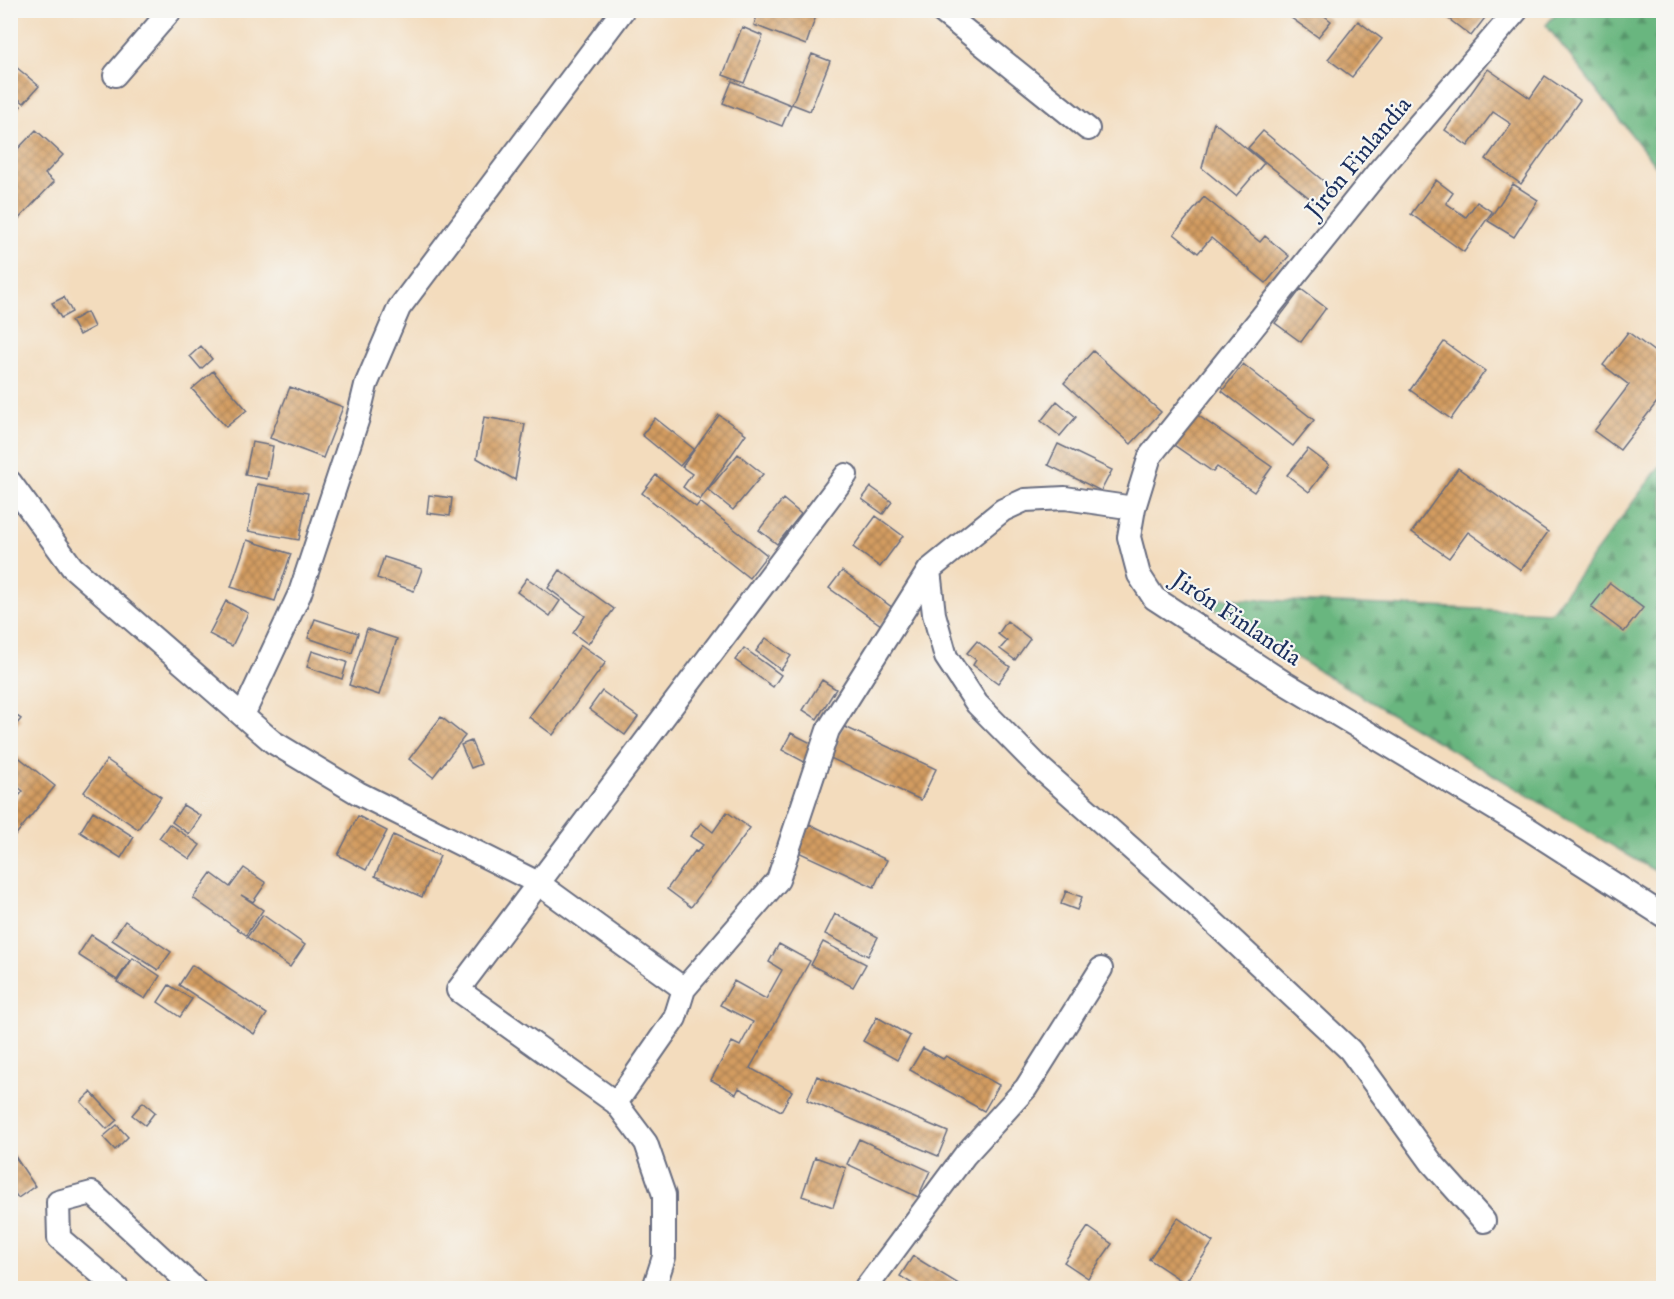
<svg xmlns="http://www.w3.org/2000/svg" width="1674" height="1299" font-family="'IM FELL English',serif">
  <defs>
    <pattern id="forest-firs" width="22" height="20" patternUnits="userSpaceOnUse" patternTransform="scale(1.5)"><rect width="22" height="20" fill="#69b67f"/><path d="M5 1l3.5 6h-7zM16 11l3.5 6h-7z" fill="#56946b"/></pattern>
    <pattern id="building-cross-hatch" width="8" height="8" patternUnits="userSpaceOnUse" patternTransform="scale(1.5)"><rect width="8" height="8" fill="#d39c61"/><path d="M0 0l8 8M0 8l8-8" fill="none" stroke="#aa8053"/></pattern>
  </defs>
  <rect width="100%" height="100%" fill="#f6f6f2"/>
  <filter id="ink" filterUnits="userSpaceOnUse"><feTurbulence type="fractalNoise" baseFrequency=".0167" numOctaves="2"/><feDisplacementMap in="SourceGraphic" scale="12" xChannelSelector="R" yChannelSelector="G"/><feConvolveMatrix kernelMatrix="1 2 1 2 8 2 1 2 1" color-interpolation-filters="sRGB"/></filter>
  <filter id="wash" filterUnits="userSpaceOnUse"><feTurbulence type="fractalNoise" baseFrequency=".008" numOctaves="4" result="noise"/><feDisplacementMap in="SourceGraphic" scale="24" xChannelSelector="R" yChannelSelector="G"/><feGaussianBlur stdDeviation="1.35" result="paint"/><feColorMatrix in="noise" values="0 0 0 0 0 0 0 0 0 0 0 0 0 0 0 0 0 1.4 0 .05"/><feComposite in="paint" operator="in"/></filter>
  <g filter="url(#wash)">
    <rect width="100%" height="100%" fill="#f3dcbd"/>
    <path fill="url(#forest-firs)" stroke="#42726e" stroke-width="1.5" d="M1559 10 1663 11V175L1546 25Z
      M1663 462V876L1195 597 1551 612Z"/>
    <g id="blocks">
      <path fill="url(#building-cross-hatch)" d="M759 10H818L806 45 754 25Z
        M1295 10H1317L1331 21 1318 37 1290 17Z
        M1437 10H1491L1471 36Z
        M1358 21 1382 39 1352 77 1328 59Z
        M742 27 763 36 744 83 723 75Z
        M812 54 830 61 810 111 792 104Z
        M10 62 39 86 24 103 10 92Z
        M1488 69 1530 98 1545 76 1580 100 1521 184 1486 159 1511 124 1493 112 1468 146 1445 130Z
        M732 81 791 105 782 126 723 103Z
        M10 97 21 106 10 118Z
        M1214 122 1264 163 1236 196 1202 168Z
        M36 130 63 155 45 174 54 182 10 228V157Z
        M1263 131 1332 188 1318 205 1248 148Z
        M1436 180 1453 193 1446 203 1466 217 1477 202 1492 212 1464 252 1411 214Z
        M1513 184 1538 200 1514 237 1488 221Z
        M1204 197 1260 242 1265 236 1289 256 1266 283 1211 238 1198 253 1174 234Z
        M1301 289 1326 308 1301 342 1275 323Z
        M64 297 72 312 61 318 52 303Z
        M87 312 94 327 79 335 71 321Z
        M1628 332 1659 355 1664 349V393L1620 450 1594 431 1629 385 1603 365Z
        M1444 342 1485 371 1451 419 1410 390Z
        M201 346 212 359 201 369 190 356Z
        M1093 351 1161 412 1131 444 1064 383Z
        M1243 364 1314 420 1293 446 1222 391Z
        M213 371 247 410 226 427 192 389Z
        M290 387 343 407 323 458 270 438Z
        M1057 401 1076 417 1060 436 1041 421Z
        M1196 414 1272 467 1254 492 1217 467 1213 472 1174 445Z
        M719 415 746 434 700 500 683 487 692 474 682 467Z
        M484 417 525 424 515 480 477 458Z
        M655 418 694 449 680 466 642 435Z
        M252 442 273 446 267 479 245 475Z
        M1058 444 1112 470 1101 491 1048 465Z
        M1308 449 1329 465 1309 492 1287 475Z
        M738 454 763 474 733 510 708 490Z
        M1458 468 1548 532 1521 570 1468 532 1449 558 1412 532Z
        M656 475 696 507 700 502 767 555 749 578 642 493Z
        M257 484 308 493 299 540 248 531Z
        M871 487 892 502 883 514 862 499Z
        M429 495 452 498 450 516 427 513Z
        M783 499 801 514 777 544 759 530Z
        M876 516 903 536 880 567 853 547Z
        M247 540 291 554 275 601 231 587Z
        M384 557 422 569 414 591 377 578Z
        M560 570 614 609 588 644 573 633 585 616 548 588Z
        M842 571 893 608 881 625 829 588Z
        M527 578 560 601 550 616 517 592Z
        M1610 583 1643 608 1624 632 1591 607Z
        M226 601 248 613 232 646 209 634Z
        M315 619 358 633 352 653 308 638Z
        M1007 621 1030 639 1015 660 1000 649 1007 641 998 634Z
        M367 629 397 639 379 695 349 685Z
        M766 638 791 656 781 670 756 651Z
        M977 641 1010 667 998 683 973 665 976 660 967 653Z
        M581 645 606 662 553 735 529 717Z
        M744 648 781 675 773 687 735 660Z
        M312 651 347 662 342 679 307 667Z
        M822 680 836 689 817 719 803 710Z
        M602 691 638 717 625 735 589 709Z
        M10 711 21 719 10 732Z
        M441 717 465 736 433 777 409 759Z
        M843 726 936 769 921 800 828 757Z
        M791 733 817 746 808 764 782 750Z
        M471 741 481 764 471 768 461 745Z
        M16 755 55 786 14 837 10 834V799L14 802 23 791 10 781V762Z
        M107 760 161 797 138 829 84 792Z
        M183 805 201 816 189 834 172 822Z
        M93 811 134 837 121 858 80 832Z
        M727 812 750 828 691 907 667 889 695 851 697 852 703 845 690 836 701 823 713 832Z
        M358 816 387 831 366 870 338 855Z
        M169 824 200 845 190 859 159 838Z
        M809 824 887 860 874 887 796 851Z
        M393 835 440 856 422 897 375 876Z
        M244 868 266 883 253 902 241 895 263 910 246 935 193 898 211 873 230 887Z
        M1066 891 1082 897 1077 910 1061 904Z
        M835 914 878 937 868 956 825 934Z
        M263 915 305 945 290 967 247 937Z
        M125 921 171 952 158 970 112 940Z
        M91 935 130 960 117 980 78 955Z
        M823 942 866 964 853 987 811 965Z
        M779 944 810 961 750 1068 792 1091 781 1111 739 1088 736 1094 711 1080 732 1042 740 1046 753 1022 720 1005 734 981 766 999 782 970 769 962Z
        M133 958 160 976 145 999 117 982Z
        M192 965 267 1014 254 1034 179 985Z
        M169 985 192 999 180 1017 158 1002Z
        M877 1017 910 1036 897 1060 863 1041Z
        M923 1048 943 1059 946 1056 999 1085 984 1111 910 1070Z
        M817 1076 948 1132 938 1156 807 1100Z
        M91 1092 117 1120 107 1129 81 1102Z
        M143 1102 155 1112 145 1125 132 1115Z
        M117 1125 128 1137 115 1150 103 1137Z
        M859 1139 930 1171 918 1197 847 1164Z
        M10 1149 35 1186 18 1198 10 1187Z
        M815 1157 846 1168 833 1207 802 1196Z
        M1178 1218 1213 1242 1185 1283 1149 1259Z
        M1088 1227 1112 1244 1088 1278 1064 1262Z
        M913 1256 965 1288H919L900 1276Z"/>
    </g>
  </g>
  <g filter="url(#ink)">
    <use href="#blocks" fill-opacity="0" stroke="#676c7f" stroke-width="1.5"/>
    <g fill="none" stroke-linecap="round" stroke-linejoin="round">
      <g stroke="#676c7f" stroke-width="26">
        <path id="street" d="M940 10 1088 129
          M1517 10 1378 172 1150 456 1134 508 1129 537 1139 575 1154 598 1283 682 1527 828 1664 916
          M115 75 171 10
          M10 482 72 567 273 742 358 793 538 883 684 989
          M929 570 934 614 946 657 977 704 1038 766 1194 904 1350 1050 1432 1163 1484 1221
          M243 715 300 593 358 418 366 385 399 308 623 10
          M616 1103 675 1018 684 989 778 880 828 730 929 570 1003 510 1025 500 1065 498 1134 508
          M117 1288 59 1238 58 1202 92 1193 194 1288
          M654 1288 664 1257V1195L646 1143 616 1103 458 990 846 475
          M866 1288 965 1155 1026 1088 1101 969"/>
      </g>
      <use href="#street" stroke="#fff" stroke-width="22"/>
    </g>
  </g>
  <g text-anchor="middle" stroke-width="4.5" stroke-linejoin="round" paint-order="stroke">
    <g font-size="24" fill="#1b2f5e" stroke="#f6f6f2">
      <text transform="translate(1358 157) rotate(-50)" y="8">Jirón Finlandia</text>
      <text transform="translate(1237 618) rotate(34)" y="8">Jirón Finlandia</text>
    </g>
  </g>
  <rect width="1674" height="1299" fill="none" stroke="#f6f6f2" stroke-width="36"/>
</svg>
